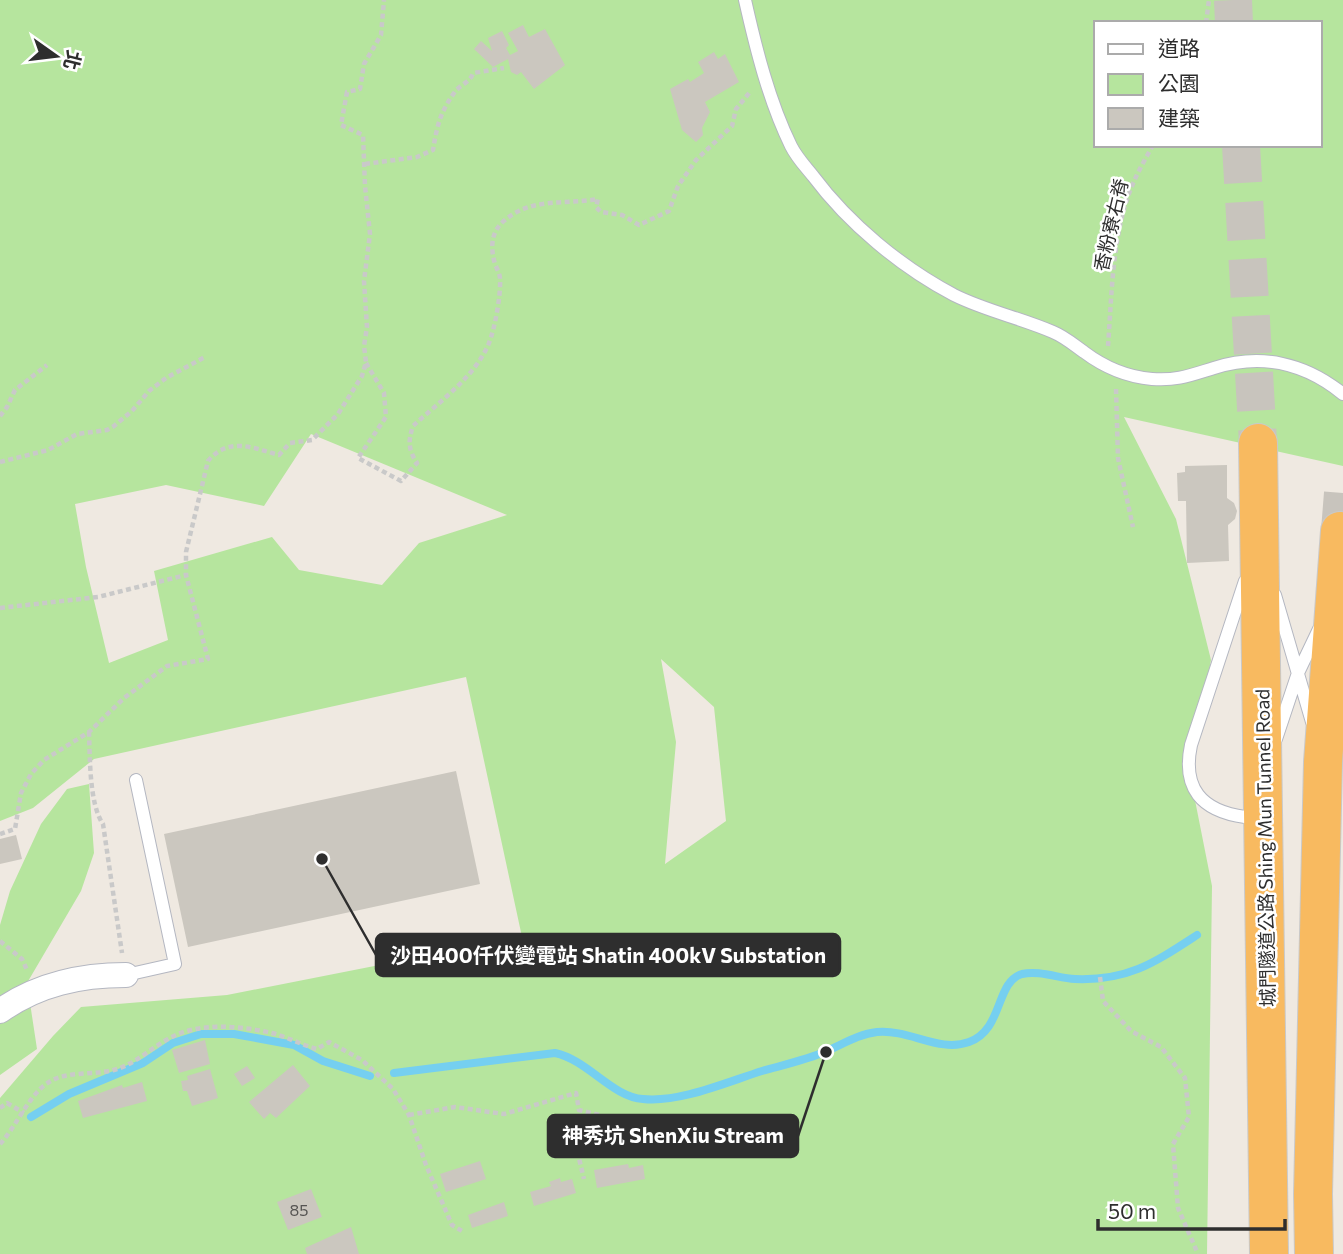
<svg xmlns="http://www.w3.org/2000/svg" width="1343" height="1254" font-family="Commissioner,'Noto Sans TC',sans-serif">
  <rect width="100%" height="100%" fill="#efe9e1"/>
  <path fill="#b6e59e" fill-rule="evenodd" d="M0 0H1343V466L1124 417 1176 519 1211 660 1190 775 1212 886 1207 1254H0V1098L53 1036 81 1007 227 995 522 937 466 677 94 759 33 808 0 821ZM1096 23H1320V145H1096ZM311 434 507 515 419 543 382 585 299 570 272 537 154 571 168 640 109 663 86 567 75 504 166 485 264 506ZM661 659 714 707 726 821 665 864 676 742Z
    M89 784 94 853 81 891 27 983 37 1049 0 1075V925L10 891 41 824 67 789Z"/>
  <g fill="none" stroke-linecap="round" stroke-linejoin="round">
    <path stroke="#75cff0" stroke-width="8" d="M394 1073 555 1053C588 1060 612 1097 643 1099 679 1103 727 1082 762 1071 783 1065 806 1060 827 1051 843 1044 859 1034 877 1032 910 1029 939 1053 969 1042 1004 1029 995 982 1022 974 1039 970 1058 978 1075 979 1128 981 1154 963 1197 935
      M31 1117 69 1094 143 1063 173 1043 201 1034H234L294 1045 323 1061 370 1076"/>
  </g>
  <path fill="#cbc7bf" d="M523 25 529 37 545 29 565 65 534 89 521 72 517 75 511 72 508 59 493 67 474 49 481 41 492 51 488 38 502 31 509 45 506 48 510 55 518 51 508 33Z
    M714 52 718 59 725 54 739 82 705 102 710 112 702 128 703 135 696 142 682 130 670 89 688 79 690 82 704 73 698 62Z
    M1227 465V498L1234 503 1237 511 1235 519 1228 525 1229 561 1187 563 1186 501H1178L1177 473 1185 472V466Z
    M456 771 480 884 188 947 164 834Z
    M16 835 22 859 0 864V839Z
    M205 1040 210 1064 179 1073 172 1050Z
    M293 1065 310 1086 276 1118 270 1113 264 1119 249 1102Z
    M247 1066 255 1078 242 1086 234 1074Z
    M210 1069 218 1098 192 1106 187 1091H183L181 1081 188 1080 187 1076Z
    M142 1082 147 1101 83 1118 78 1101 122 1085 123 1088Z
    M480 1161 486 1179 446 1192 440 1174Z
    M628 1164 629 1168 643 1165 645 1179 597 1188 594 1170Z
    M560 1178 561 1182 572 1179 576 1193 534 1206 530 1192 551 1186 549 1182Z
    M311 1189 322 1217 288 1230 277 1202Z
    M504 1202 508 1216 472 1228 468 1215Z
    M351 1227 359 1254H307L305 1248Z"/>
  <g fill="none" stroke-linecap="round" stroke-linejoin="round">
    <path stroke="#c8c4bd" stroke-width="38" stroke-dasharray="38 19" stroke-linecap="butt" d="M1233 0 1234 23
      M1241 145 1258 443
      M1340 531 1343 493"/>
    <g stroke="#b4b7c1" stroke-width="14">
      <path id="service" d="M745 0C756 49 769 101 791 146 797 158 805 166 813 176 849 224 901 267 954 295 986 311 1021 318 1053 332 1065 337 1074 345 1084 352 1104 367 1128 377 1152 379 1177 381 1191 375 1214 368 1261 353 1305 363 1343 394
        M1275 595 1312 722
        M1276 739 1298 673 1319 629
        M1245 817C1201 811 1182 788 1191 745L1245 581
        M126 975 175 964 136 780"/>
    </g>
    <g stroke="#b4b7c1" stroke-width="26">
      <path id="minor" d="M0 1011C38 984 80 975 126 975"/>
    </g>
    <g stroke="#c9c9c9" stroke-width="40">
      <path id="trunk" d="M1258 443 1269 1254
        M1314 1254 1313 1194 1323 762 1340 531"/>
    </g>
    <path stroke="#c9c9c9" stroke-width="4.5" stroke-dasharray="5 3.5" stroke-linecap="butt" d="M1206 23 1209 0
      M365 164 417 157 433 150C437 126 440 113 454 93 460 84 470 83 473 73L504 68
      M1108 346C1112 293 1112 228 1135 179 1140 168 1147 156 1153 145
      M366 363 384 393 386 417 358 458 401 481 417 463C408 449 408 441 413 426 440 401 475 377 489 343 495 328 501 295 500 279 500 274 497 269 495 264 490 247 491 231 505 220 532 197 566 205 598 199L596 207 601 212 622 215 639 225 669 211 678 186 696 160 732 126 736 109 750 92
      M1116 389 1118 458 1133 527
      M0 416 7 407 15 390 47 365
      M0 462 48 450 77 434 107 430 114 426 132 411 149 391 166 378 205 357
      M0 608 98 597 186 575
      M89 732C90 756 89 804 103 824L122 953
      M0 834 15 829 21 793 31 774 44 760 89 732 124 698 167 666 208 659 186 575V552L208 461C229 436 253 448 279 455L290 443 312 440 338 414 362 376 366 362 364 346 367 327 364 281 370 234 365 186 363 135 341 125 347 92 360 89 364 64 381 35 384 0
      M0 941 22 959 27 970
      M1100 977 1103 1001 1131 1031 1161 1047 1185 1078 1189 1117 1173 1144 1178 1208 1198 1254
      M0 1108 7 1103 24 1113
      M409 1115 455 1107 504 1114 576 1093 579 1110 599 1115C590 1127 581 1130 575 1142L584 1179
      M0 1144C16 1127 30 1093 49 1082 68 1070 96 1076 117 1069 137 1063 153 1046 172 1037 200 1022 242 1026 272 1033 287 1037 302 1045 317 1049L329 1042 362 1060 393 1089 409 1115 426 1165 452 1225 462 1231"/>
    <use href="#service" stroke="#fff" stroke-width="12"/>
    <use href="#minor" stroke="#fff" stroke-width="24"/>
    <use href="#trunk" stroke="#f8ba60" stroke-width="38"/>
  </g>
  <g text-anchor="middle" stroke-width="5" stroke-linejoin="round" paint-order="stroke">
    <g font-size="16" fill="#555452">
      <text x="299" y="1216">85</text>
    </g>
    <g font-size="19" fill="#2e2e2e" stroke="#fff">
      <text transform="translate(1111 225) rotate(-77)" y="7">香粉寮右脊</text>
      <text transform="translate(1265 848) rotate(-91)" y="7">城門隧道公路 Shing Mun Tunnel Road</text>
    </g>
  </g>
  <path fill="none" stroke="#2e2e2e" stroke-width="2.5" d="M322 859L376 955M826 1052L798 1136"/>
  <g fill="#2e2e2e" stroke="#fff" stroke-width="2.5">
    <circle cx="322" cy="859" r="7"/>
    <circle cx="826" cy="1052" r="7"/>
  </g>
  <g fill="#2e2e2e" stroke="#2e2e2e" stroke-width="2.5">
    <rect x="376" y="934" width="464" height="42" rx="7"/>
    <rect x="548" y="1115" width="250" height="42" rx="7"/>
  </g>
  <g font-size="21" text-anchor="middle" font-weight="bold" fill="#fff">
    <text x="608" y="963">沙田400仟伏變電站 Shatin 400kV Substation</text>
    <text x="673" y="1143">神秀坑 ShenXiu Stream</text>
  </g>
  <rect x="1094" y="21" width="228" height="126" fill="#ffffff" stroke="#ababab" stroke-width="2"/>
  <rect x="1108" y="44" width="35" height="10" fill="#ffffff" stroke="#ababab" stroke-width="2"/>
  <text x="1158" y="56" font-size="21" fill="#2e2e2e">道路</text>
  <rect x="1108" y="74" width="35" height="21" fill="#b6e59e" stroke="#ababab" stroke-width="2"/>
  <text x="1158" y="91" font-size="21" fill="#2e2e2e">公園</text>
  <rect x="1108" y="108" width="35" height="21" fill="#cbc7bf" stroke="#ababab" stroke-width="2"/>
  <text x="1158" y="126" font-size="21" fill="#2e2e2e">建築</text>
  <g transform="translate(56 56) rotate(104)" stroke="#ffffff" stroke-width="5" paint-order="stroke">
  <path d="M0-5L12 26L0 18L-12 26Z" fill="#2e2e2e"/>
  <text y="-10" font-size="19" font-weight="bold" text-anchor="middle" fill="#2e2e2e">北</text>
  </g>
  <path d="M1098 1219v10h187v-10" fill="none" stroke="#2e2e2e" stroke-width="3.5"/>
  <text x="1108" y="1219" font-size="21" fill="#2e2e2e" stroke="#ffffff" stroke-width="5" paint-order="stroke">50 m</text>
</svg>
